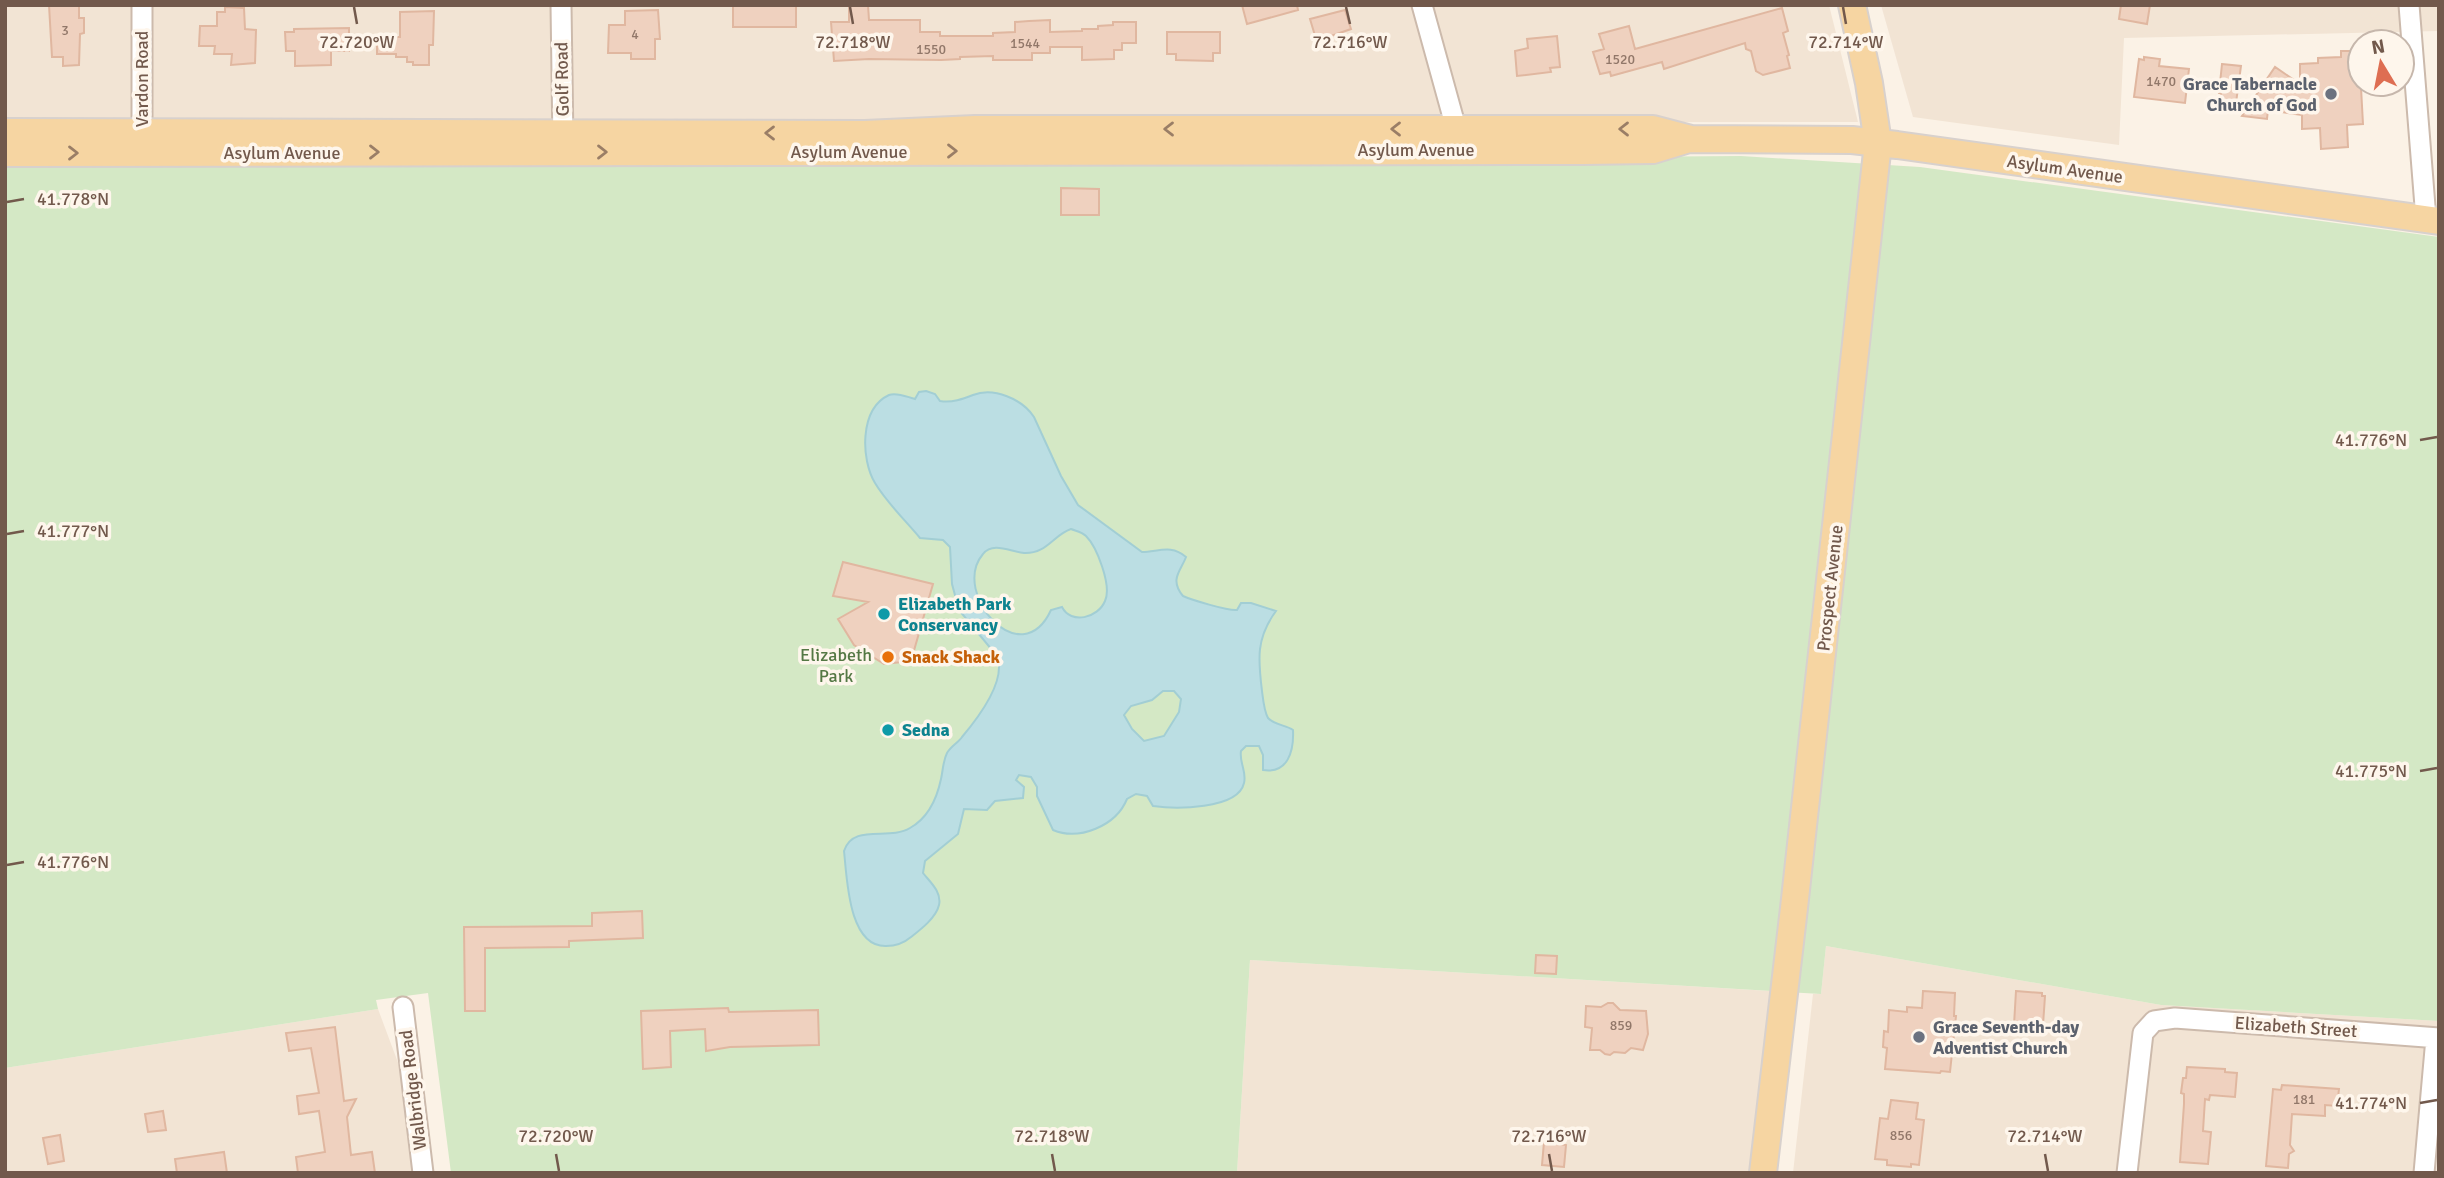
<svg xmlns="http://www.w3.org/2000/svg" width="2444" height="1178" font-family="Signika,sans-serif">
  <rect width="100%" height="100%" fill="#fbf2e6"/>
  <path fill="#f2e4d4" d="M5 5H1829L1858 122 5 124Z
    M1881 5H2439V31L2124 38 2119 145 1913 117Z
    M1826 946 2161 1005 2439 1021V1173H1793L1813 994H1821Z
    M1250 960 1770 991 1749 1173H1237Z
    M378 1009 400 1068 414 1173H5V1068Z"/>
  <path fill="#d4e8c5" d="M1741 156 1920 167 2439 237V1021L2161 1005 1826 946 1821 994 1250 960 1237 1173H451L428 993 376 1000 378 1009 5 1068V161L668 160 706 166H757L813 158 921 160 946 165 1462 164 1606 157Z"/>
  <path fill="#bbdee3" stroke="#a2ced4" stroke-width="2" fill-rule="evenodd" d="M926 391 935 394 940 401C952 403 963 399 973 395 994 387 1022 399 1034 417L1061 476 1078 505 1142 552C1158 552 1171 544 1186 557 1181 571 1169 579 1183 596 1192 600 1228 611 1237 610L1241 603H1251L1276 611C1256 638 1258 659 1262 691 1263 699 1264 711 1268 718 1274 725 1286 725 1293 730 1294 751 1288 774 1263 770V755L1259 746H1246L1241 751C1239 762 1247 772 1244 783 1238 810 1174 809 1153 806L1147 796 1136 794 1127 799C1116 826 1079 841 1053 830L1037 796V787L1031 777 1019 775 1016 780 1024 787 1023 798 995 801 987 810 964 809 958 834 925 861 923 873C930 882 942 892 939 905 936 918 920 930 911 937 904 943 895 946 886 946 848 947 847 877 844 851 853 823 889 841 910 828 928 818 937 798 941 779 943 770 943 761 947 753 951 746 958 743 962 737 978 718 1007 681 997 656L959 610 952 584 950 547 943 540 920 538C905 520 887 503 875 483 861 460 859 409 889 395 897 392 907 397 915 399L919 392ZM1071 529C1076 531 1082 532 1086 536 1097 547 1112 586 1105 601 1098 618 1071 625 1062 607L1051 610C1021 675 950 593 983 554 993 541 1011 552 1024 553 1047 554 1053 535 1071 529ZM1163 691H1174L1181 699 1179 712 1164 736 1144 741 1132 729 1124 715 1131 706 1152 700Z"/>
  <path fill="#efd1bf" stroke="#e0b7a0" stroke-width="2" d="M49 5H79V18H84V33L80 34 79 65 63 66V57H52Z
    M733 5H796V27H733Z
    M849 5H868L869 20H920V32H940V36H993V33L1015 32V22L1029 21 1050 20V32L1082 31V29H1098V26L1113 25V22H1136V43H1122V50H1114V59L1082 60V47H1050V53H1032V60H993V56L960 57V59L941 60 869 59 834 61 831 22H849Z
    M1242 5H1297L1298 10 1247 24Z
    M2121 5H2150L2147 24 2119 19Z
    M225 7 244 8 245 29 256 30 255 63 231 65 232 54H214L215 46H199L200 26H217V12H225Z
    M1782 8 1788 31 1783 33 1789 55 1787 56 1790 68 1763 75 1756 71 1751 51 1746 49 1745 43 1664 69 1662 62 1611 76 1610 72 1600 74 1593 52 1604 49 1599 34 1629 26 1635 49Z
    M658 10 660 39H655V59H631V53H608L609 25H625V11Z
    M1345 10 1351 29 1325 38V36L1316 39 1310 19Z
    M434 11 433 45H429V65H413V62H407V57H396V54H377V37H400V12Z
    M349 28V51H331V65L295 66V51H286L285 32H294V29Z
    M1167 32H1220V53H1213V61L1176 60V54H1167Z
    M1557 36 1560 67 1550 68 1551 72 1517 76 1515 51 1528 48 1527 39Z
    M2341 51H2359L2363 124 2347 125 2348 147 2321 149 2320 128 2302 129V115L2268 110 2267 119 2242 116 2275 67 2300 84V64L2318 63V58L2341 57Z
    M2144 57 2160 59 2159 66 2189 69 2185 103 2134 97 2139 59 2144 60Z
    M2222 64 2241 66 2236 103 2220 101 2221 93H2219Z
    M1061 188 1099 189V215H1061Z
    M843 562 933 584 911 661 884 664 854 645 838 619 868 602 833 596Z
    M642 911 643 938 569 941V947L485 948V1011H465L464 927 592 926V913Z
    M1536 955 1557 956 1556 974 1535 973Z
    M1923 991 1955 993 1954 1016H1956L1950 1072 1941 1071 1940 1073 1885 1069 1887 1048 1883 1047 1884 1031 1888 1032 1889 1010 1907 1012V1007L1922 1008Z
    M2016 991 2042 993V996H2045L2043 1025H2014Z
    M1608 1003H1613L1620 1010 1646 1011 1648 1034 1643 1050 1631 1048 1625 1053 1614 1052 1610 1055 1605 1054 1600 1050H1590L1592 1028 1585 1027 1586 1006 1601 1007Z
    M728 1008 729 1012 818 1010 819 1045 730 1047 706 1051 705 1029 670 1031 671 1067 643 1069 641 1011Z
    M335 1027 344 1101 356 1099 347 1117 351 1155 372 1152 375 1173H298L296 1157 325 1152 319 1111 299 1114 297 1096 319 1093 311 1048 289 1051 286 1033Z
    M2187 1067 2225 1069V1072L2237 1073 2235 1097 2210 1095 2209 1100 2205 1099 2203 1131 2211 1132 2208 1164 2180 1162 2184 1104V1094L2181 1093 2183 1078H2186Z
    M2282 1085 2339 1089 2337 1106 2325 1105V1116L2292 1114 2290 1145 2294 1151 2289 1154 2288 1168 2266 1166 2273 1089 2281 1090Z
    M1891 1100 1918 1103 1916 1119 1924 1120 1919 1165 1911 1164V1167L1887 1165V1160L1875 1159 1880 1118 1888 1119Z
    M163 1111 166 1130 148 1132 145 1114Z
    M60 1135 64 1161 48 1164 43 1138Z
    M1544 1142 1566 1145 1564 1167 1542 1165Z
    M224 1152 227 1173H177L175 1159Z"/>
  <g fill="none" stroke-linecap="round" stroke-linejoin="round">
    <g stroke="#ccbaac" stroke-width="23">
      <path id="minor" d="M561 5 563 144
        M1422 5 1459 139
        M2409 5 2426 219
        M142 145V5
        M403 1007 423 1173
        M2127 1173 2143 1033 2154 1021 2175 1018 2439 1038
        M2424 1173 2436 1038"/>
    </g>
    <g stroke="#d8d1cd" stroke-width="30">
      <path id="major" d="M5 132 865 134 975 129H1653L1691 139 1852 140 1897 145 2439 221
        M5 153 1583 151 1653 150 1689 139
        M1763 1173 1794 908 1878 143 1869 83 1852 5"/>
    </g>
    <use href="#minor" stroke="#fff" stroke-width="19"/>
    <use href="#major" stroke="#f6d5a2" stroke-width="26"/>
  </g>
  <defs><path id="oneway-chevron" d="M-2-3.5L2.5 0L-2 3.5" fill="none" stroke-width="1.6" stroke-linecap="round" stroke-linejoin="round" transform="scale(1.75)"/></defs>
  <g stroke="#9a7e66">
    <use href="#oneway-chevron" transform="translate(1169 129) rotate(180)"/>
    <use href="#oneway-chevron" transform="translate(1396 129) rotate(-180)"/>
    <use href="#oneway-chevron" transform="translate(1624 129) rotate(180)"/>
    <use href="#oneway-chevron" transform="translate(770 133) rotate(-180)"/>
    <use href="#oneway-chevron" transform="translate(952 151)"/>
    <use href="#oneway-chevron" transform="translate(374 152)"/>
    <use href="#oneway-chevron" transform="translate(602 152)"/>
    <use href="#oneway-chevron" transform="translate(73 153)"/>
  </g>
  <path fill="none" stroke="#72594c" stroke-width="2.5" d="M354 7 357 24M850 7 853 24M1346 7 1350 24M1843 7 1846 24M7 202 24 199M2420 440 2437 437M7 534 24 531M2420 771 2437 768M7 865 24 862M2420 1103 2437 1100M556 1154 559 1171M1052 1154 1055 1171M1549 1154 1552 1171M2045 1154 2048 1171"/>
  <g fill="#6b7280" stroke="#fef6ec" stroke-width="2.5">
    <circle cx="2331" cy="94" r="7"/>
    <circle cx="1919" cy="1037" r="7"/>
  </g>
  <g fill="#0f9aa8" stroke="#fef6ec" stroke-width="2.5">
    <circle cx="884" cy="614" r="7"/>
    <circle cx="888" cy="730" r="7"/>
  </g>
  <circle fill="#e8710a" stroke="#fef6ec" stroke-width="2.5" cx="888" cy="657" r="7"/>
  <g text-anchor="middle" stroke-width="7" stroke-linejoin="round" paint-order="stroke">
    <g font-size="14" fill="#917769">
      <text x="65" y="35">3</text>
      <text x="635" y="39">4</text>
      <text x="1025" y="48">1544</text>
      <text x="931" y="54">1550</text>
      <text x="1620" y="64">1520</text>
      <text x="2161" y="86">1470</text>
      <text x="1621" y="1030">859</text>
      <text x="2304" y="1104">181</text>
      <text x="1901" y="1140">856</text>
    </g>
    <g font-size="18" fill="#72594c" stroke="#fef6ec">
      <text transform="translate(142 79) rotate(-90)" y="6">Vardon Road</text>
      <text transform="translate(562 79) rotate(-91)" y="6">Golf Road</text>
      <text x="1416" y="156">Asylum Avenue</text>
      <text x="849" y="158">Asylum Avenue</text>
      <text x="282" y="159">Asylum Avenue</text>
      <text transform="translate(2065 169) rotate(8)" y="6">Asylum Avenue</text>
      <text transform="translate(1830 588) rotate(-84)" y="6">Prospect Avenue</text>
      <text transform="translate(2296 1027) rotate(4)" y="6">Elizabeth Street</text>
      <text transform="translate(413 1090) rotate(-97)" y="6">Walbridge Road</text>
    </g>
    <g font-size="18" font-weight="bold" fill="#5b616d" stroke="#fef6ec" text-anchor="end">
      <text x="2317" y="90">Grace Tabernacle<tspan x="2317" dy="21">Church of God</tspan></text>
      <text x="1933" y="1033" text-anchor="start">Grace Seventh-day<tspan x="1933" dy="21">Adventist Church</tspan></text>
    </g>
    <g font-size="18" font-weight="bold" fill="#0d838f" stroke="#fef6ec" text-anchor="start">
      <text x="898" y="610">Elizabeth Park<tspan x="898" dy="21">Conservancy</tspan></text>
      <text x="902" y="736">Sedna</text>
    </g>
    <g font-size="18" fill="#547844" stroke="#fef6ec">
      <text x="836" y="661">Elizabeth<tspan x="836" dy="21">Park</tspan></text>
    </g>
    <g font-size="18" font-weight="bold" fill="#c56008" stroke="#fef6ec" text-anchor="start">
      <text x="902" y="663">Snack Shack</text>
    </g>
  </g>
  <g font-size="18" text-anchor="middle" fill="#72594c" stroke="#fef6ec" stroke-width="7" stroke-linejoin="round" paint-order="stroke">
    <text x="357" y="48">72.720°W</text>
    <text x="853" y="48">72.718°W</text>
    <text x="1350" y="48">72.716°W</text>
    <text x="1846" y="48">72.714°W</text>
    <text x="73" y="205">41.778°N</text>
    <text x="2371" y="446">41.776°N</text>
    <text x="73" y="537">41.777°N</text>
    <text x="2371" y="777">41.775°N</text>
    <text x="73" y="868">41.776°N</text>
    <text x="2371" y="1109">41.774°N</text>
    <text x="556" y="1142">72.720°W</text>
    <text x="1052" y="1142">72.718°W</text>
    <text x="1549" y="1142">72.716°W</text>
    <text x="2045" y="1142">72.714°W</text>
  </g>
  <rect width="2444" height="1178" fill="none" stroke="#72594c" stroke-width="14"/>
  <g transform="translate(2381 63) rotate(350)"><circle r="33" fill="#fef6ec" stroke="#c6b7ac" stroke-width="2"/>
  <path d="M0-5L12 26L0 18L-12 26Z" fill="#de6e52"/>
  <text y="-10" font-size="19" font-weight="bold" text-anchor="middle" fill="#72594c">N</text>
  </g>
</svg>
